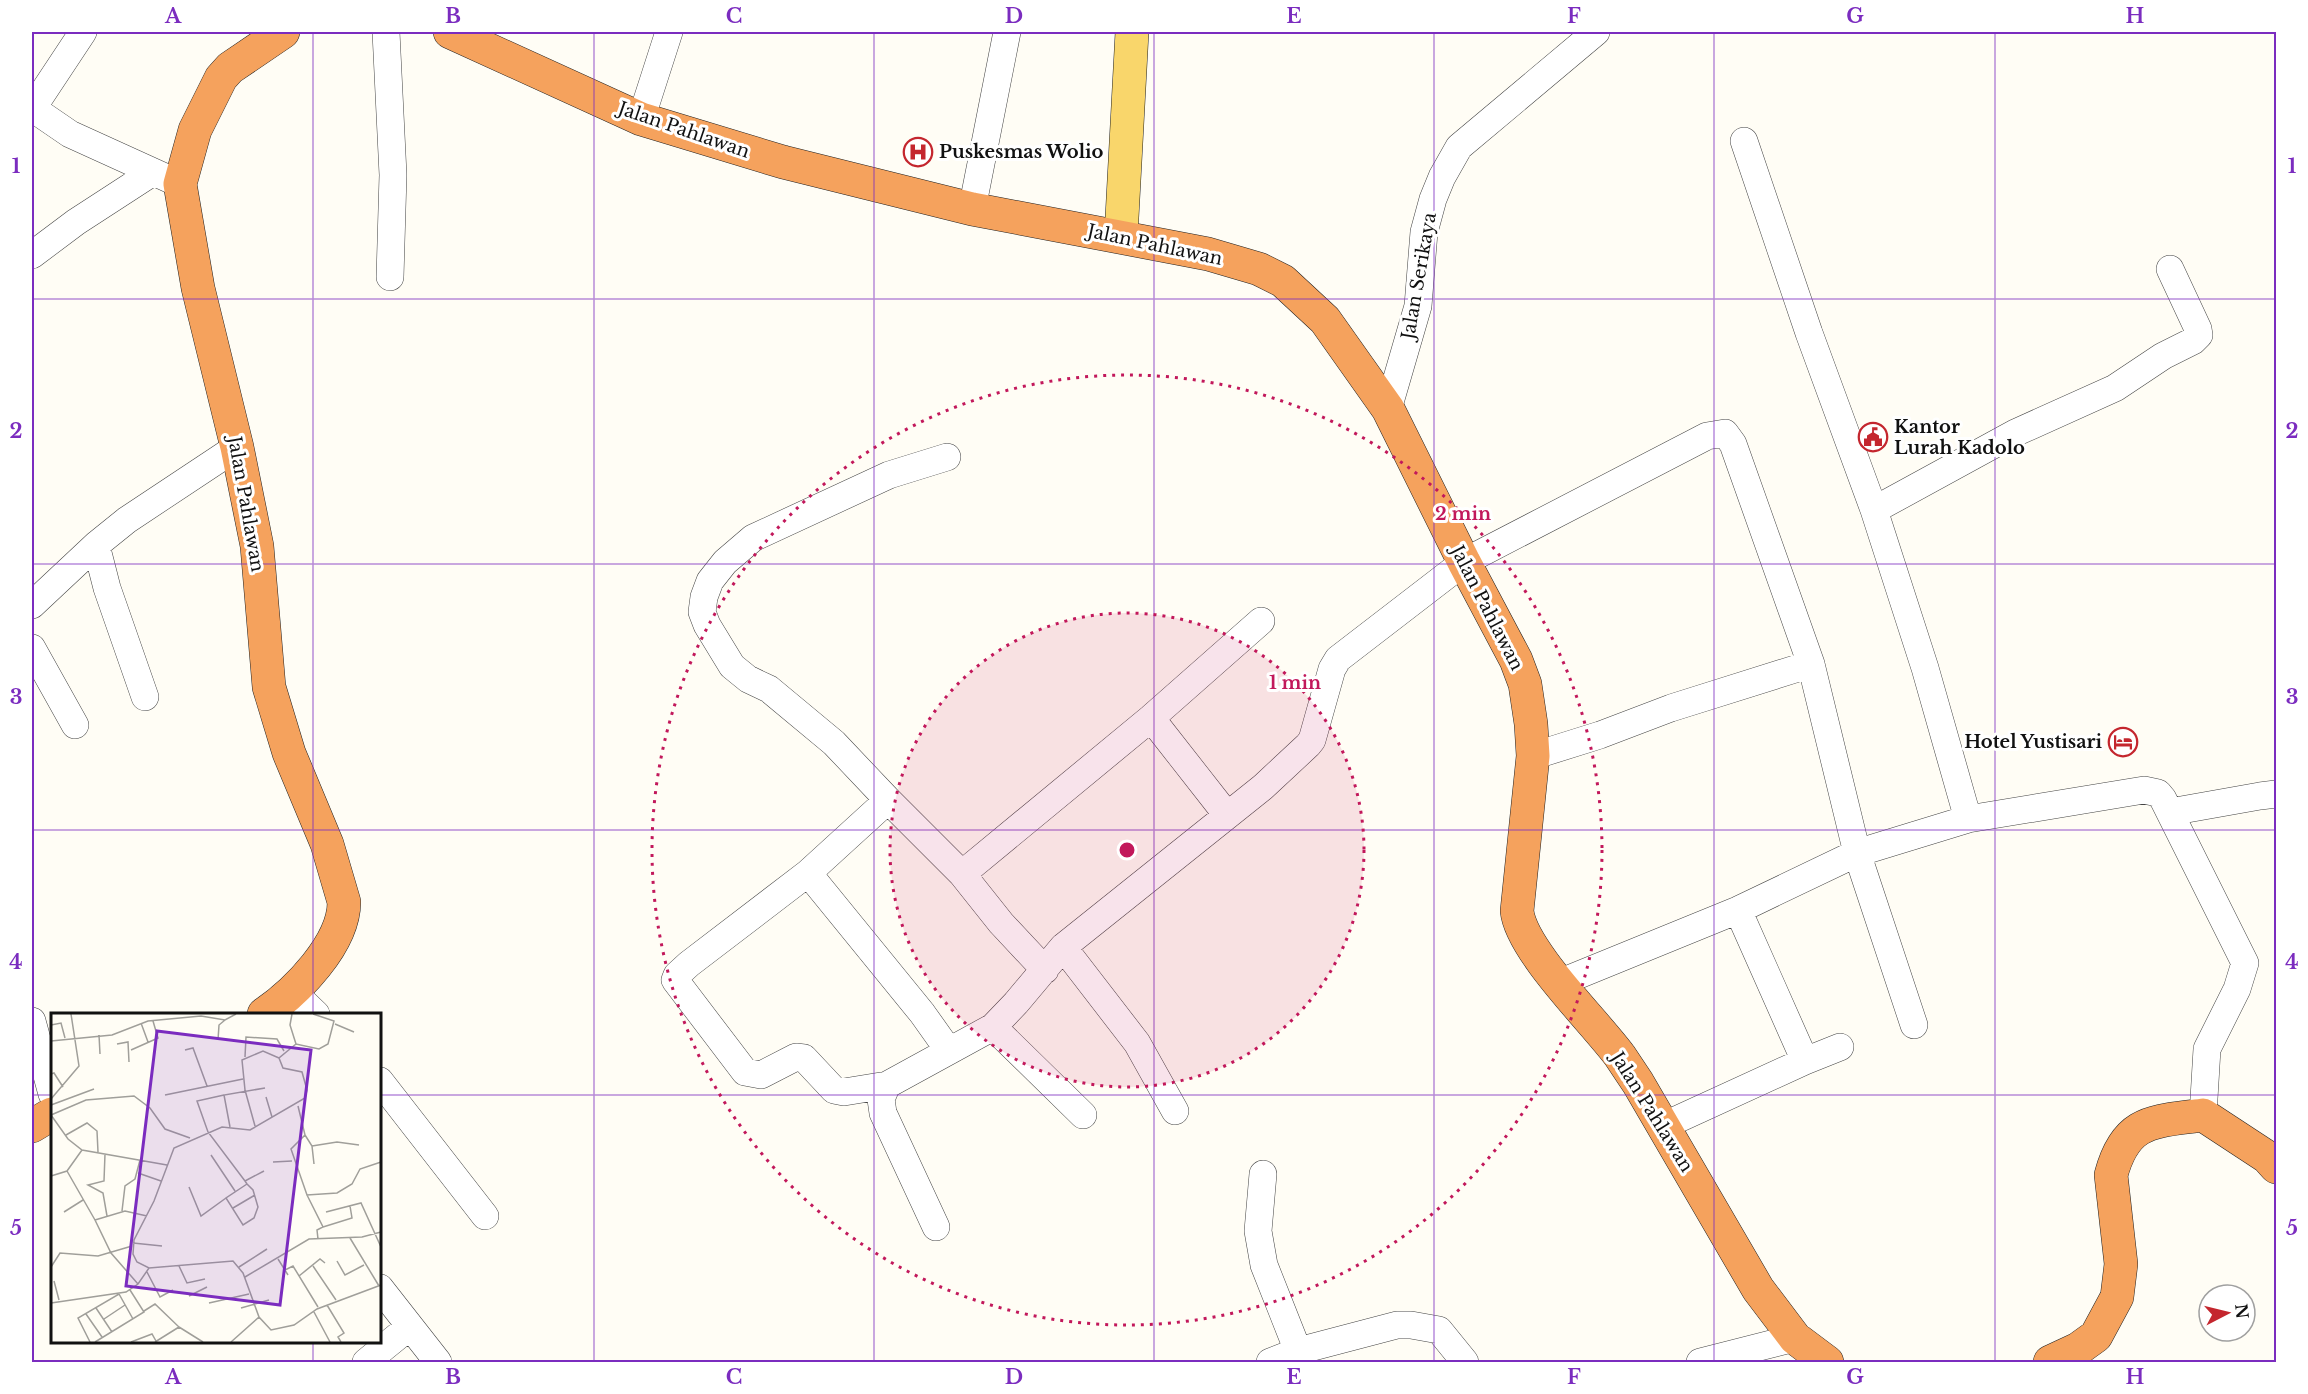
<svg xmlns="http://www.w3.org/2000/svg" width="2308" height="1394" font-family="'Libre Baskerville',serif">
  <rect width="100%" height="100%" fill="#fffdf5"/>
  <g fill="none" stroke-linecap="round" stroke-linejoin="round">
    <g stroke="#444" stroke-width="28">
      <path id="minor" d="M386 32 393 175 390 277
        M32 108 70 134 180 184
        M32 109 83 32
        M641 119 669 32
        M1744 141 1809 333 1874 510 1925 668 1968 819
        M972 209 1007 32
        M32 255 76 222 153 172
        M1388 409 1418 306 1424 232 1433 199 1442 177 1459 147 1596 32
        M1874 510 2015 433 2115 388 2163 356 2193 341 2199 335 2198 329 2170 269
        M32 605 96 545
        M32 648 75 725
        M145 697 107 588 96 545 127 520 237 447
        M1151 718 1227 815
        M1533 756 1600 735 1671 708 1811 664 1857 853 1914 1025
        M888 800 834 743 769 689 748 679 732 666 707 625 702 612 704 597 710 581 725 562 753 538 889 475 947 457
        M2170 812 2260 796 2276 794
        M808 873 922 1013 949 1051
        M962 874 1151 718 1261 621
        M1738 910 1805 1061
        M1045 970 1001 923 962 874 888 800 808 873 689 964 677 975 675 980 745 1072 761 1075 796 1057 804 1058 834 1090 844 1092 887 1085 993 1027 1016 1003 1063 947
        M1559 983 1738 910 1857 853 1968 819 2144 790 2158 793 2163 799 2245 963 2237 989 2207 1049 2203 1115
        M293 992 316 1014
        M32 1021 52 1094
        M993 1027 1083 1115
        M380 1081 485 1216
        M887 1085 881 1099 883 1113 936 1227
        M1175 1111 1137 1043 1063 947 1263 787 1308 745 1312 740 1332 669 1338 659 1464 562 1707 436 1725 433 1733 444 1811 664
        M1663 1126 1805 1061 1840 1047
        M1263 1174 1258 1231 1264 1265 1298 1351
        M380 1288 438 1362
        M366 1362 409 1327
        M1270 1362 1298 1351 1397 1325H1411L1439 1330 1465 1362
        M1700 1362 1795 1338"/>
    </g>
    <g stroke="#222" stroke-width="34">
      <path id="major" d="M1121 236 1132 32"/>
    </g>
    <g stroke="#222" stroke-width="34">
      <path id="highway" d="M450 32 641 119 783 162 972 209 1208 254 1259 269 1283 281 1325 320 1388 409 1464 562 1516 660 1525 684 1531 724 1533 756 1517 911C1521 950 1595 1022 1620 1056 1626 1065 1632 1074 1638 1083L1758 1289 1795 1338 1827 1362
        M264 1014C296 992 344 944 344 902L327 844 289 753 269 687 257 546 237 447 198 288 180 184 195 130 221 78 230 68 283 32
        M32 1126 52 1114
        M2050 1362 2078 1349 2096 1336 2117 1297 2121 1264 2111 1175C2126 1119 2153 1122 2203 1115L2267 1157 2276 1167"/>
    </g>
    <use href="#minor" stroke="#fff" stroke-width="27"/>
    <use href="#major" stroke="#f9d66b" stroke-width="33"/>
    <use href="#highway" stroke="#f5a25d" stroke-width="33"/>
  </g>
  <path fill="none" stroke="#7b2cbf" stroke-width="1.5" stroke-opacity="0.55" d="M313 32V1014M594 32V1362M874 32V1362M1154 32V1362M1434 32V1362M1714 32V1362M1995 32V1362M32 299H2276M32 564H2276M32 830H2276M32 1095H52M380 1095H2276M313 1342V1362"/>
  <circle cx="1127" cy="850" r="237" fill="#c2185b" fill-opacity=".12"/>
  <g fill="none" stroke="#c2185b" stroke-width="3" stroke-dasharray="3 6">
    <circle cx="1127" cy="850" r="237"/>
    <circle cx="1127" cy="850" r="475"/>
  </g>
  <defs>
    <g id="hospital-ring" transform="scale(1.5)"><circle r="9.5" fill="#fff" stroke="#c4262e" stroke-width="1.5"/><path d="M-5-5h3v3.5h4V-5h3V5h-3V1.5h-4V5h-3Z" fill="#c4262e"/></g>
    <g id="civic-ring" transform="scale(1.5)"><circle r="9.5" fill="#fff" stroke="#c4262e" stroke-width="1.5"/><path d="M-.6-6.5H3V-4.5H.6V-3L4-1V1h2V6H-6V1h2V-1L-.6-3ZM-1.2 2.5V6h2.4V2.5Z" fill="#c4262e"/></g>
    <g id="hotel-ring" transform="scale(1.5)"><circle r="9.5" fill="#fff" stroke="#c4262e" stroke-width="1.5"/><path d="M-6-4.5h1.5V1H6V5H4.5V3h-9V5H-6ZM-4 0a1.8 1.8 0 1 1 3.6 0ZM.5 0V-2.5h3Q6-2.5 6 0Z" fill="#c4262e"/></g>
  </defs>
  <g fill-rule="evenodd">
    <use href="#hospital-ring" x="918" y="152"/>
    <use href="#civic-ring" x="1873" y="437"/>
    <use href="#hotel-ring" x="2123" y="742"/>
  </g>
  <g text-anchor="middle" stroke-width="6" stroke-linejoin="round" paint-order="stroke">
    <g font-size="18" fill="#111" stroke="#fff">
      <text transform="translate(684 130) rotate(19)" y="6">Jalan Pahlawan</text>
      <text transform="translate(1155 245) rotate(12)" y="6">Jalan Pahlawan</text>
      <text transform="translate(1419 276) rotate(-80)" y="6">Jalan Serikaya</text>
      <text transform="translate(246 504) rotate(80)" y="6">Jalan Pahlawan</text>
      <text transform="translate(1487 608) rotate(63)" y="6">Jalan Pahlawan</text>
      <text transform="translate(1652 1112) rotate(58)" y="6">Jalan Pahlawan</text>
    </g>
    <g font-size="18" font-weight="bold" fill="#111" stroke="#fff" text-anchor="start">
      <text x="939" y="158">Puskesmas Wolio</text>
      <text x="1894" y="433">Kantor<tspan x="1894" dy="21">Lurah Kadolo</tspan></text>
      <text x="2102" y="748" text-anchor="end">Hotel Yustisari</text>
    </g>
  </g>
  <g transform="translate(51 1013)">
    <rect width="330" height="330" fill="#fffdf5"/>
    <path fill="none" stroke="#a09f9a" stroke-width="1.5" d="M241 1 239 12 245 31M262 1 283 8 277 31 268 36 245 31 228 45 232 55 251 59 256 77 254 85 199 117 171 114 123 135 103 188 83 227 82 241 86 249 98 255 182 248 192 260 208 304 220 317 243 312 266 296 330 272M90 10 97 29M284 11 303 19M0 12 10 10 14 25M48 22 49 41M167 27 168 12 174 7M0 28 61 22 97 8 150 3 174 7 185 1M66 31 77 29 78 49M80 37 107 25 102 8M134 37 142 35 156 73M194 44 195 24 226 26 233 38M0 61 3 60 12 74M114 82 192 66M173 82 146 88 157 119 194 168 213 158M215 84 221 104M0 86 28 53 20 1M0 92 43 76M247 93 254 122 240 136 256 182 286 180 301 171 309 156 330 149M0 102 35 87 83 83 99 95 114 116 139 125M0 102 17 126 31 137 116 152M204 113 194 77 191 47 212 38 228 45M179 114 173 82 214 75M15 122 36 110 46 118 47 139M254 122 261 133 263 151M261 133 286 129 308 132M54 141 53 168 37 172 52 180 56 203M160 142 184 178M222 149 241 148M16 158 44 207M87 160 110 168M0 163 16 158 31 137M194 168 196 171 202 177 207 194 203 205 192 212 175 185 196 171M138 174 150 203 175 185M256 182 272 214 266 217 267 226M182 195 204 182M71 198 74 173 84 166 89 147M13 199 32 187M275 199 310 190 330 234M272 214 301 205 299 193M299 225 328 273M82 230 111 233M227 246 237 262M286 248 294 262 313 252M128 253 136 270 154 266M262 253 285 287M0 254 9 240 47 243 81 233M188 254 216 236M234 257 242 253 267 294M96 259 109 284 122 277M248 263 269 246 274 250M194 264 258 226 311 224 330 219M3 268 8 287M87 271 60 240 44 207 74 198 96 203M138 283 156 274M0 290 75 279 87 271 98 255M158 290 198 281M276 292 293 320 287 324 290 329M45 295 61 319M190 295 218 287M93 298 104 291 128 314 104 329M263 299 279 329M35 301 51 324M53 306 74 292M128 314 152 329M39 329 27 305 68 281 82 306M44 329 93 299 79 277M80 329 101 321 105 328M180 329 208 304"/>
    <path fill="#7b2cbf" fill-opacity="0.15" stroke="#7b2cbf" stroke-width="3" d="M106 18 260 37 229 292 75 273Z"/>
    <rect width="330" height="330" fill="none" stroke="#111" stroke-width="3"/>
  </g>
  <circle cx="1127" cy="850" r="9" fill="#c2185b" stroke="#fff" stroke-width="3"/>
  <g font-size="18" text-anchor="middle" font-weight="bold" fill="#c2185b" stroke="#fff" stroke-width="6" stroke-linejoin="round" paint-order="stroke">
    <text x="1463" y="520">2 min</text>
    <text x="1295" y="689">1 min</text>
  </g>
  <rect width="2308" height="1394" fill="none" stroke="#ffffff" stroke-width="66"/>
  <g transform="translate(2227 1313) rotate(83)"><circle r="28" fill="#ffffff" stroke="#a0a0a0" stroke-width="1.5"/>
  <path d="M0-4.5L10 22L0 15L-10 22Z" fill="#c4262e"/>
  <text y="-9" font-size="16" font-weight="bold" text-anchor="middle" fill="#111111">N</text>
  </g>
  <rect x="33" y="33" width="2242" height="1328" fill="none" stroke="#7b2cbf" stroke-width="2"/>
  <g font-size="20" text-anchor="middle" font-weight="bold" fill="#7b2cbf">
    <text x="173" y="23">A</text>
    <text x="453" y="23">B</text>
    <text x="734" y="23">C</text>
    <text x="1014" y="23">D</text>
    <text x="1294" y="23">E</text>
    <text x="1574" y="23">F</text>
    <text x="1855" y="23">G</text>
    <text x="2135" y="23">H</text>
    <text x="16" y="173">1</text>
    <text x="2292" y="173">1</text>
    <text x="16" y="438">2</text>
    <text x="2292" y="438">2</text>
    <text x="16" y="704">3</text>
    <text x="2292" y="704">3</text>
    <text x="16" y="969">4</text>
    <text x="2292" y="969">4</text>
    <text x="16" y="1235">5</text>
    <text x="2292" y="1235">5</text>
    <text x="173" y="1384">A</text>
    <text x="453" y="1384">B</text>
    <text x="734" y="1384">C</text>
    <text x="1014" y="1384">D</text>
    <text x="1294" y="1384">E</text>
    <text x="1574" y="1384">F</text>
    <text x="1855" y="1384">G</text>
    <text x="2135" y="1384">H</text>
  </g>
</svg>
